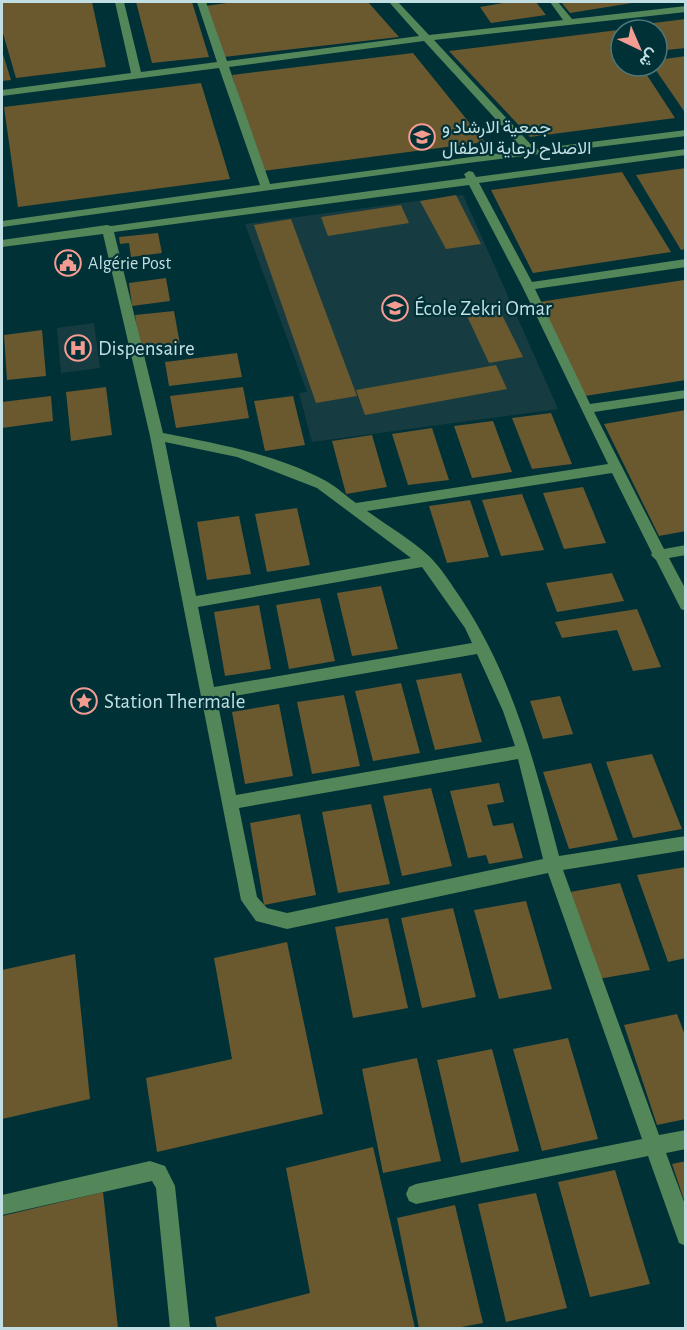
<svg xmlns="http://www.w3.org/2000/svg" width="687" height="1330" font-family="'Alegreya Sans',Vazirmatn,sans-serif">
  <rect width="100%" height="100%" fill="#003137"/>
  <path fill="#163c41" d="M463 195 558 409 312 442 299 393 307 392 245 224Z
    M94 323 100 368 61 373 57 328Z"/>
  <path fill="#6a582f" d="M2 2H92L106 67 16 78 2 30Z
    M136 2H192L209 57 152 63Z
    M234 2H368L399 37 224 57 205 6Z
    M509 2H536L546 15 491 23 480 7Z
    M561 2H632V3L570 13Z
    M686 19V48L657 51V30H630L628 26Z
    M618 30 621 35V66H641L675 118 530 137 449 51Z
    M2 51 11 80 2 81Z
    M413 53 485 142 263 171 232 75Z
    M686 56V114L653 66H657V60Z
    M201 83 230 179 18 207 4 107Z
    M686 168V249L681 250 636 175Z
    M622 172 671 252 533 273 491 190Z
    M456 195 481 244 446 249 420 201Z
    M401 205 409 223 328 236 321 217Z
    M291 219 357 396 316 403 254 225Z
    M158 233 162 253 131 257 129 243 120 244 119 237Z
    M166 278 170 301 132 306 129 283Z
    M684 280 686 380 585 396 539 302Z
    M174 311 181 350 141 356 135 315Z
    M500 311 523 357 489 363 467 316Z
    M42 330 46 376 7 380 4 335Z
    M237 353 242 377 169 386 165 362Z
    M496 365 507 389 365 415 356 390Z
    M106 387 112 435 71 441 66 392Z
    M243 387 249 418 176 428 170 396Z
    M51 396 53 421 2 428V402Z
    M293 396 305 445 265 451 254 401Z
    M686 410V531L659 536 604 424Z
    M551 413 572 464 532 469 512 418Z
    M493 421 512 472 472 478 454 426Z
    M432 428 449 480 408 485 392 434Z
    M372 435 387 487 346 494 332 441Z
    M583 487 606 543 564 549 543 493Z
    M522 494 544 550 501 556 482 500Z
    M470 500 489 557 447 563 429 506Z
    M297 508 310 565 267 572 255 514Z
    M239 516 251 574 207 580 197 522Z
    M612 573 624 601 557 612 546 583Z
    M381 586 398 649 352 656 337 593Z
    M320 598 335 661 289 669 276 605Z
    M259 605 271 669 225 676 214 612Z
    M637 609 661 667 633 671 617 630 562 638 555 622Z
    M461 673 482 742 435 750 416 680Z
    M401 683 420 753 373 761 355 691Z
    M344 695 360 766 312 774 297 702Z
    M560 696 573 734 543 739 530 701Z
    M279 704 293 776 245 784 232 712Z
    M652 754 682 829 633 838 606 762Z
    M591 763 618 840 569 849 543 772Z
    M499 783 504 802 487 805 493 826 513 823 523 858 489 864 486 855 468 858 450 791Z
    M431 788 452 866 402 876 383 796Z
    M371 804 390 884 338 893 322 812Z
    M300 814 316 895 264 905 250 823Z
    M686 867V958L668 962 637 875Z
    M620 883 650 970 598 979 570 892Z
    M526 901 552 989 499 999 474 910Z
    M453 908 476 997 422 1008 401 918Z
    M388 918 408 1008 353 1018 335 927Z
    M287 942 323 1114 157 1152 146 1078 232 1059 214 958Z
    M75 954 90 1099 2 1119V970Z
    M677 1014 686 1038V1119L657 1125 624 1025Z
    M568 1038 598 1139 542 1151 513 1049Z
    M492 1049 519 1151 461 1163 437 1060Z
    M417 1058 441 1161 383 1173 362 1069Z
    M373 1147 415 1328H217L215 1317 310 1293 286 1168Z
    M686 1161V1203H685L672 1164Z
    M615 1170 650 1284 590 1297 558 1182Z
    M103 1192 118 1328H2V1216Z
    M536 1193 567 1308 506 1322 478 1204Z
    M455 1205 483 1323 456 1328H419L397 1218Z"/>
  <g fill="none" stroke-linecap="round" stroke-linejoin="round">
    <path fill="#538658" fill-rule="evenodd" d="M115 2H124L141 72 217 62 197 2H206L227 61 419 36 389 2H398L429 35 563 20 550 2H558L572 19 686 6V12L434 40 535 149 686 130V136L460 164 2 227V221L260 185 219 68 2 96V90L131 73ZM424 41 524 150 270 184 229 67Z
      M686 149V155L479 183 532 282 686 259V267L535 289 590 404 686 390V398L594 412 664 549 686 545V555L669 558 686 590V611L681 609 656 560 651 555 652 553 612 473 367 511C388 526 412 540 430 557 442 569 451 584 460 597 513 676 535 764 559 856L686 836V850L563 870 659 1135 686 1130V1149L666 1153 686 1207V1246L679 1243 648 1156 416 1204 409 1201 406 1194 409 1187 416 1184 642 1139 548 873 287 929 256 921 241 900 150 436 103 234 2 247V240L107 225 111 226 466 178 464 174 469 171 473 172 476 177ZM469 185 522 286 608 464 356 503C346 496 337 487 326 481 276 454 218 444 163 433L114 232ZM165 442 237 457 317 488 411 558 196 596ZM422 567 465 628 472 643 214 687 198 607ZM477 654 503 711 515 746 236 795 217 699ZM518 759 543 859 287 913 267 908 257 897 239 808Z
      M150 1161 165 1166 175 1186 190 1328H170L156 1188 152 1181 2 1215V1195Z"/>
  </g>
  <defs>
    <g id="school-ring" transform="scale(1.35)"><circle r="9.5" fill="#003137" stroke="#f59c92" stroke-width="1.5"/><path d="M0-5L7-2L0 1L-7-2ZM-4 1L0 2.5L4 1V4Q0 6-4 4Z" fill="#f59c92"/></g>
    <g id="civic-ring" transform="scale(1.35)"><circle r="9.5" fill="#003137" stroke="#f59c92" stroke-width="1.5"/><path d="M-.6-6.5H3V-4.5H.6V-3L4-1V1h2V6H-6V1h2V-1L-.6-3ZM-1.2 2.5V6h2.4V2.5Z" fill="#f59c92"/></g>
    <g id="hospital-ring" transform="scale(1.35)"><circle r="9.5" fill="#003137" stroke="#f59c92" stroke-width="1.5"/><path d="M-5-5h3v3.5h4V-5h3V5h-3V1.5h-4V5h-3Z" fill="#f59c92"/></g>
    <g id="sight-ring" transform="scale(1.35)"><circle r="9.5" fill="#003137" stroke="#f59c92" stroke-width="1.5"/><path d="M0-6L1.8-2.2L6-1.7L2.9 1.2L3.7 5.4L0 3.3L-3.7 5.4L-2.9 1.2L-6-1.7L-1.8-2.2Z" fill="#f59c92"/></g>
  </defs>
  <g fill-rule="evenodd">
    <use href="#school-ring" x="422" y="137"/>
    <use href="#civic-ring" x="68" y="263"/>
    <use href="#school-ring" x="395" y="308"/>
    <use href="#hospital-ring" x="78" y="348"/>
    <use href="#sight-ring" x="84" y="701"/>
  </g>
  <g text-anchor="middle" stroke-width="4.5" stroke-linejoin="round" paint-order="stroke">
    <g font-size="18" fill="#c1dfe3" stroke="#003137" text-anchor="start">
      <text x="442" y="133">جمعية الارشاد و<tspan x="442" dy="21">الاصلاح لرعاية الاطفال</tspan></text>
      <text x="88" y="269">Algérie Post</text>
    </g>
    <g font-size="21" fill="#c1dfe3" stroke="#003137" text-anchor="start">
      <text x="414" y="315">École Zekri Omar</text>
      <text x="98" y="355">Dispensaire</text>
      <text x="104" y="708">Station Thermale</text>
    </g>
  </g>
  <rect width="687" height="1330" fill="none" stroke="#c1dfe3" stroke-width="6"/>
  <g transform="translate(639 48) rotate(136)"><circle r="28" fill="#003137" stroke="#4d777c" stroke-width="1.5"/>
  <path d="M0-4.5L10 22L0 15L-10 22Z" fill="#f59c92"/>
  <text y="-9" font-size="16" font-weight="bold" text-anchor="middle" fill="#c1dfe3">ش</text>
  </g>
</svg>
